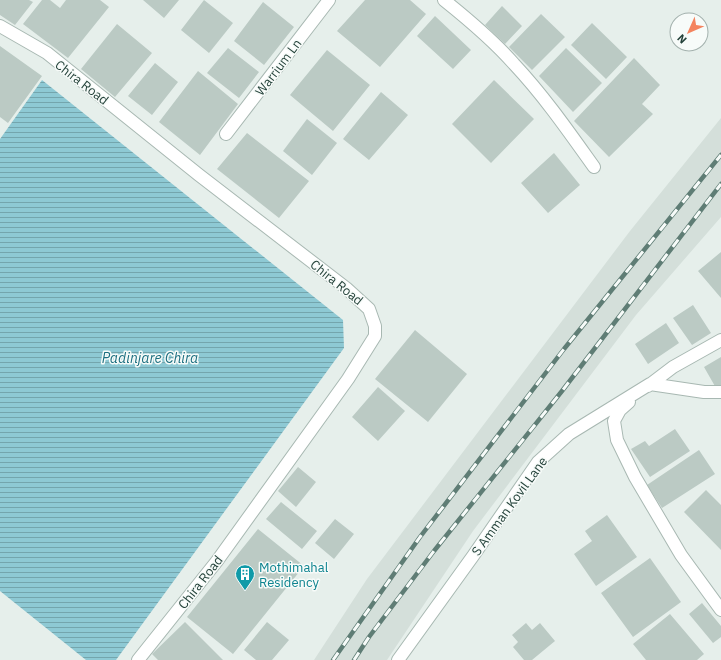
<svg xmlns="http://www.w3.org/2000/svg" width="721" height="660" font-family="'IBM Plex Sans',sans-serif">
  <defs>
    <pattern id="water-rules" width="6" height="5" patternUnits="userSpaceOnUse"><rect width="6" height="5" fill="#8ec9d4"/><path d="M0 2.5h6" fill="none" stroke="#74a5ad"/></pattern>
  </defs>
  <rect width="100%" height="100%" fill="#e6efeb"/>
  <path fill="#d4dfda" d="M721 118V217L636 315 473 531 387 660H314L367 579 630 231Z"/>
  <path fill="url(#water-rules)" d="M42 80 343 320 344 348 116 660H86L0 591V139Z"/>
  <path fill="#bbcac4" d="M0 0H29L33 2 15 25 0 15Z
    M42 0H50L60 8 66 0H100L109 7 68 58 23 24Z
    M143 0H179L164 18Z
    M204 0 233 23 209 53 181 30Z
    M365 0H410L426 14 380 67 337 31Z
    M263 2 294 27 264 65 234 41Z
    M502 6 522 26 505 44 485 25Z
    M541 14 565 37 532 70 509 47Z
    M435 16 471 50 453 69 417 36Z
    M592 23 627 57 606 79 571 45Z
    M117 24 152 53 115 97 81 69Z
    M0 46 42 76 8 123 0 117Z
    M228 48 259 72 239 98 207 73Z
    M566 48 602 83 573 112 539 76Z
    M327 50 370 85 333 131 290 95Z
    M634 58 660 85 642 104 653 114 609 157 574 121Z
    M155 63 178 82 152 115 128 96Z
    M198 71 238 104 200 155 159 122Z
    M494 80 534 119 491 163 452 124Z
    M381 92 408 115 369 160 343 139Z
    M307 119 337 143 312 175 283 151Z
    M247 133 309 181 279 218 217 169Z
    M554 153 580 185 548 213 521 183Z
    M721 252V298L698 271Z
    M693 305 711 333 692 345 673 318Z
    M666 323 679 343 648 364 635 344Z
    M415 330 467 374 428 422 375 379Z
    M721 357V386L716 388 704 367Z
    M378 387 405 411 378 441 352 417Z
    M675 429 690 451 650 477 631 449 645 441 649 446Z
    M699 450 715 474 662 508 647 485Z
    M298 467 316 482 296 507 278 491Z
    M706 490 721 505V550L684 512Z
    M281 502 317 531 302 549 266 519Z
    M607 515 637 557 596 586 574 554 592 541 585 531Z
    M335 519 354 534 334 559 315 543Z
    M258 529 304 566 233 654 187 617Z
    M650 558 681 602 633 637 601 593Z
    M702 603 721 626V637L713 643 689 614Z
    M670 614 704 654 697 660H646L633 644Z
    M185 622 223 660H158L152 654Z
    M267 622 289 640 272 660H256L244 650Z
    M526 623 532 630 540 623 555 641 532 660H524L513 647 518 642 512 635Z"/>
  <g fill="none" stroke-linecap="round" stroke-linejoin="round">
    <g stroke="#a8b8b2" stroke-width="14">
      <path id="street" d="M444 0C469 20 493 40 514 64 544 96 569 132 594 167
        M0 26 47 53 199 175 346 288 369 309 375 326V336L348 379 217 561 138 660
        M226 134 329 0
        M648 386 673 367 721 340
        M629 402 620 410 614 421 617 440 635 477 681 555 721 610
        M398 660 473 556 538 462 569 434 650 384 704 392H721"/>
    </g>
    <use href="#street" stroke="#fff" stroke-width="12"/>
    <g stroke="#5f7d75" stroke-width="4.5">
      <path id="rail" d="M333 660 420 537 564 349 721 155
        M354 660 369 637 434 551 562 391 721 184"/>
    </g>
    <use href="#rail" stroke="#f7fbf9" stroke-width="3" stroke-dasharray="9" stroke-linecap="butt"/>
  </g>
  <defs>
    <g id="building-pin" transform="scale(1)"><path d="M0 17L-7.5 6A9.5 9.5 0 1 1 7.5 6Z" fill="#0f9aa8" stroke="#f7fbf9"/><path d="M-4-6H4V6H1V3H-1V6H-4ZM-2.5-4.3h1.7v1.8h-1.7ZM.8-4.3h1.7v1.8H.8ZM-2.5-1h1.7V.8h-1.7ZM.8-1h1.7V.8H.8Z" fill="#fff"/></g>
  </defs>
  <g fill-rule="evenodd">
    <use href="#building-pin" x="245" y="574"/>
  </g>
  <g text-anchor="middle" stroke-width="3" stroke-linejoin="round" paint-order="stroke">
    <g font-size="13" fill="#24423a" stroke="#f7fbf9">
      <text transform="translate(278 67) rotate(-53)" y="5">Warrium Ln</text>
      <text transform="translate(82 82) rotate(38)" y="5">Chira Road</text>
      <text transform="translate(337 282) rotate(39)" y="5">Chira Road</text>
      <text transform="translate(509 506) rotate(-54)" y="5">S Amman Kovil Lane</text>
      <text transform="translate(200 582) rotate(-52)" y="5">Chira Road</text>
    </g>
    <g font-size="13" fill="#0d838f" stroke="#f7fbf9" text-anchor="start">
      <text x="259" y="572">Mothimahal<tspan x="259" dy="15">Residency</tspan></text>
    </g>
    <g font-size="14" font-style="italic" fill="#1c6f80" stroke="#f7fbf9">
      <text x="150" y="363">Padinjare Chira</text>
    </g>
  </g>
  <g transform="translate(689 32) rotate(225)"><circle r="19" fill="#f7fbf9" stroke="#a3b1ad"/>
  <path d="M0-3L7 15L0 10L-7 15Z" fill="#f4845f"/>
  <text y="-6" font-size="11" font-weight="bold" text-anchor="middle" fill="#24423a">N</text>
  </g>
</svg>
